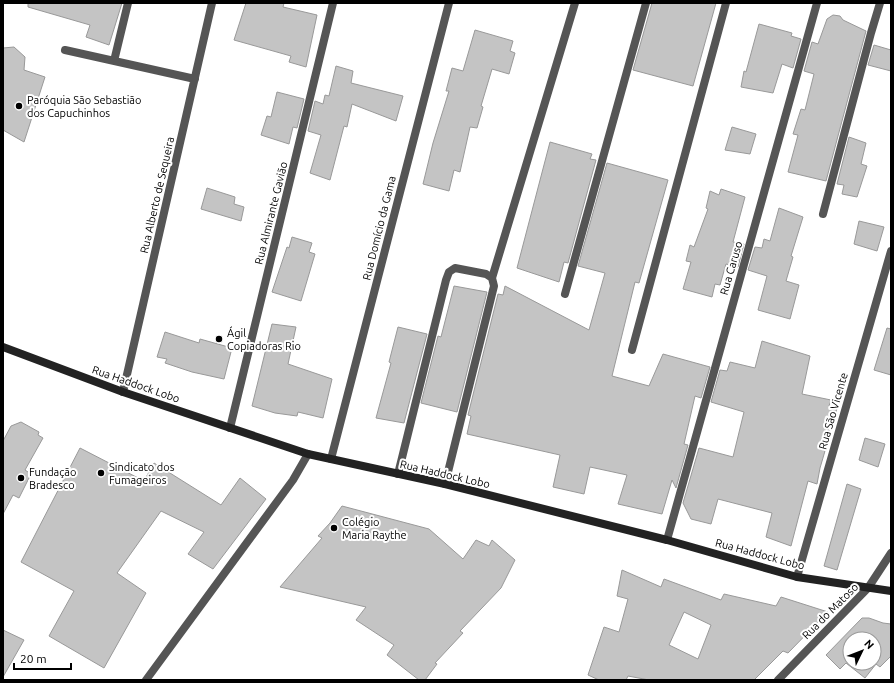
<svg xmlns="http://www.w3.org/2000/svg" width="894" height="683" font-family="Ubuntu,sans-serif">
  <rect width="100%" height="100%" fill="#fff"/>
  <path fill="#c4c4c4" stroke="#999" fill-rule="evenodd" d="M28 3H122L109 45 86 37 90 25 28 7Z
    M246 3H284L283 7 317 15 306 67 289 62 291 56 234 40Z
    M652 3H716L693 86 633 70Z
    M833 15 840 16 843 20 866 31 826 181 788 172 798 135 793 134 801 109 805 110 814 74 804 71 812 42 818 44 827 19Z
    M759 24 792 33 791 36 801 39 793 68 782 64 773 93 741 87 744 71 746 72Z
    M475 30 513 41 510 51 515 53 509 74 492 69 481 106 483 107 477 128 470 127 460 172 454 170 449 191 423 184 433 143 449 91H446L452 68 463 71Z
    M874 45 891 50V71L868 65Z
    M14 47 25 57 24 70 45 77 24 142 3 130V48Z
    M336 66 353 71 351 83 403 96 396 121 352 104 347 127 344 126 330 180 310 173 321 135 308 131 315 101 323 104 325 95 329 96Z
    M277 92 304 99 297 128 293 127 289 144 261 135 267 116 271 117Z
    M732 127 756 134 750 154 725 150Z
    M849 137 866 143 861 164 867 166 857 197 842 194 844 185 837 184Z
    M550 142 592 154 590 159 596 160 568 263 564 262 559 282 517 268Z
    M607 163 668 180 639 283 635 282 612 376 649 386 663 354 710 367 701 398 695 396 684 444 688 445 676 488 672 480 662 514 618 504 627 475 590 467 584 494 553 487 560 455 467 434 471 416 468 415 498 294 503 295 505 286 589 330 605 273 578 266Z
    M207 188 235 197 234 204 244 207 241 221 201 209Z
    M721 189 745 197 733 242 744 244 738 267 726 264 720 285 715 284 712 297 683 289 691 262 686 261 690 245 694 247 708 209 706 208 710 191 719 195Z
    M779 208 803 217 791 256 793 257 786 281 799 285 790 319 758 310 767 276 748 270 755 247 762 248 764 239 770 241Z
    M859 221 884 227 877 251 854 244Z
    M292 237 312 243 309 252 315 254 301 301 272 292 287 247 289 248Z
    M454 286 487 292 457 412 421 403 438 336 441 337Z
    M272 324 296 327 288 364 332 379 323 418 298 412 297 416 275 413 252 406Z
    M398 327 427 334 404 423 376 418 391 363 389 362Z
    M887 328 891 329V375L874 370Z
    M165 332 199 343 200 339 232 348 224 379 192 372 165 363 167 359 157 357Z
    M762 341 810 356 802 394 831 400 829 406 837 408 835 416 824 451H825L820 468 817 484 808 481 791 546 766 537 772 513 718 499 711 524 691 519 683 503 699 448 733 457 744 412 711 402 720 370 727 371 730 362 755 368Z
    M21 422 39 432 38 435 43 438 25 470 31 474 19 498 13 495 3 514V441L11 426Z
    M865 438 885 444 878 467 859 460Z
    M80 448 144 481 154 463 221 505 240 478 266 499 213 569 188 554 204 532 161 511 117 573 146 593 104 668 49 636 74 591 21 562Z
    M847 484 861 489 837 570 824 566Z
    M342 506 429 529 463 559 476 540 489 546 492 540 515 560 501 588 460 631 463 633 435 663 437 664 425 680H419L387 655 394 645 356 620 366 607 280 587 322 538 318 536 330 523Z
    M622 570 661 587 664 579 721 600 724 594 776 606 781 597 828 612 788 653 783 651 754 680H649L628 676 626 680H599L588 675 604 627 619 632 628 599 617 596ZM684 612 711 625 698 659 669 645Z
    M862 618H869L883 623 891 624V656L880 667 876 664 865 678 846 663 840 669 826 655ZM850 639H874V663H850Z
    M3 630 24 640 3 677Z"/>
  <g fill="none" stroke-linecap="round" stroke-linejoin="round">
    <path stroke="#555" stroke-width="8" d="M565 294 646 3
      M632 350 726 3"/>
    <path stroke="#555" stroke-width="8" d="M65 50 195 79
      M114 61 128 3
      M823 214 871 33 880 3
      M492 278 575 3
      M123 392 212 3
      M230 428 333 3
      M331 459 449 3
      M398 474 446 280 449 272 455 268 486 274 492 278 494 286 445 484
      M667 540 817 3
      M797 577 891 251
      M146 680 293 480 308 454
      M778 680 868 588 891 553"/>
    <path stroke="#222" stroke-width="8" d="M3 347 123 392 308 454 445 484 667 540 797 577 891 591"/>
  </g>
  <g fill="#000" stroke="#fff" stroke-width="1.5">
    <circle cx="19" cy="106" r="4"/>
    <circle cx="219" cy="339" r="4"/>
    <circle cx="101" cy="473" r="4"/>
    <circle cx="21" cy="478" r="4"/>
    <circle cx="334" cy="528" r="4"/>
  </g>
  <g text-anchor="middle" stroke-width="4" stroke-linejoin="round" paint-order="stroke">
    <g font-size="11" fill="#000" stroke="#fff" text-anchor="start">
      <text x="27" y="104">Paróquia São Sebastião<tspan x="27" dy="13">dos Capuchinhos</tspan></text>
      <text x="227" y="337">Ágil<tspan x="227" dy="13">Copiadoras Rio</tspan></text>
      <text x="109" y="471">Sindicato dos<tspan x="109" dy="13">Fumageiros</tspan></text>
      <text x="29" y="476">Fundação<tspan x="29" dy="13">Bradesco</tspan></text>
      <text x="342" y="526">Colégio<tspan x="342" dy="13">Maria Raythe</tspan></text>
    </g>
    <g font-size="11" fill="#000" stroke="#fff">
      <text transform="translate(157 195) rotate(-77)" y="4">Rua Alberto de Sequeira</text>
      <text transform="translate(271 213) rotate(-76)" y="4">Rua Almirante Gavião</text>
      <text transform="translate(379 228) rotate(-76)" y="4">Rua Domício da Gama</text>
      <text transform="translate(731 268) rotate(-74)" y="4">Rua Caruso</text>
      <text transform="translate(136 384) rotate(19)" y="4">Rua Haddock Lobo</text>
      <text transform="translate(833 411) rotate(-74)" y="4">Rua São Vicente</text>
      <text transform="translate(445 474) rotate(13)" y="4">Rua Haddock Lobo</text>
      <text transform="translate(760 554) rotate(15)" y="4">Rua Haddock Lobo</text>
      <text transform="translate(830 611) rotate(-45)" y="4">Rua do Matoso</text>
    </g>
  </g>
  <rect width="894" height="683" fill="none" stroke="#000000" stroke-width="8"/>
  <g transform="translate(862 651) rotate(47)"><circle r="19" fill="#ffffff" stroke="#999999"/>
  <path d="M0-3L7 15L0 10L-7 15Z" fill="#000000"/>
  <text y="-6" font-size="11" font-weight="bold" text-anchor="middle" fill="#000000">N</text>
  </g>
  <path d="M14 663v6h57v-6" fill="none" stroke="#000000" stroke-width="2"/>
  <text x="20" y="663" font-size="12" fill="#000000" stroke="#ffffff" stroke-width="3" paint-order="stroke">20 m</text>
</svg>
